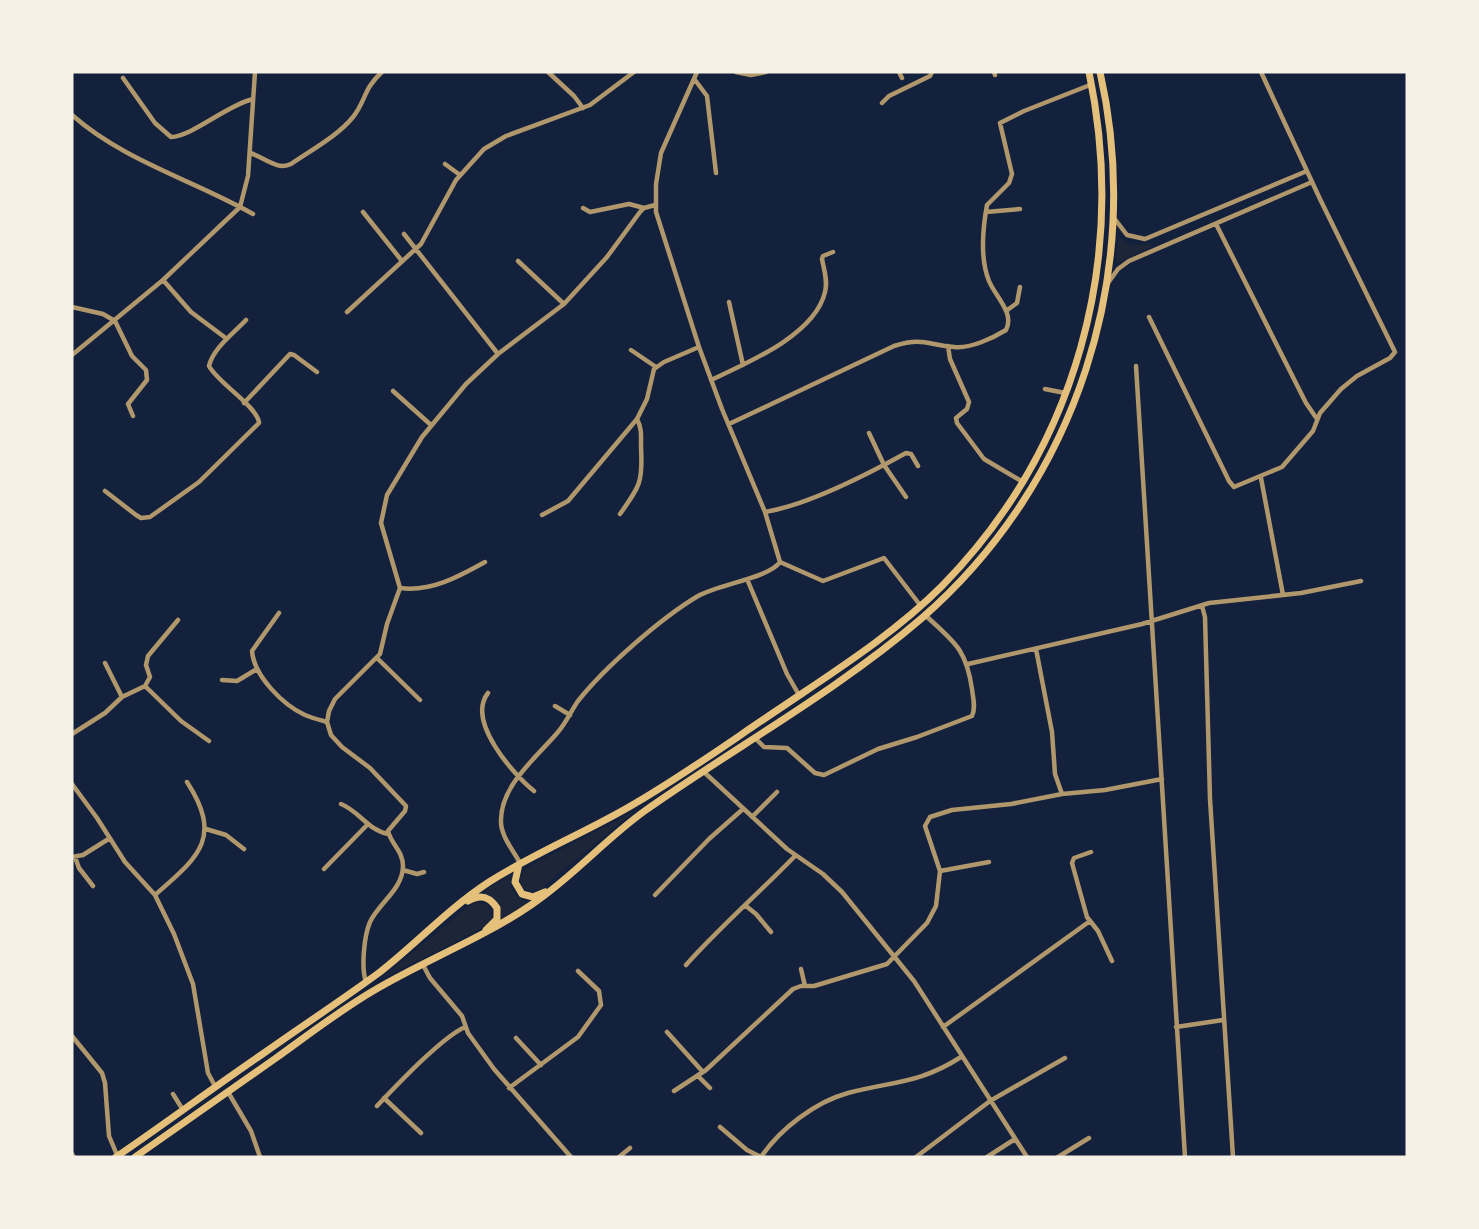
<svg xmlns="http://www.w3.org/2000/svg" width="1479" height="1229" font-family="'Times New Roman',serif">
  <rect width="100%" height="100%" fill="#14213d"/>
  <path fill="#1d2539" d="M1118 238 1131 245 1151 244 1152 246 1116 264Z
    M635 811 540 889 528 891C517 884 518 876 528 867Z
    M511 874C508 888 515 898 528 902L500 921C503 904 497 897 482 893Z
    M477 902 487 904 492 917 484 927 379 980 469 906Z"/>
  <g fill="none" stroke-linecap="round" stroke-linejoin="round">
    <path stroke="#b1986c" stroke-width="4.5" d="M548 72 574 96 583 108
      M736 72 751 75 766 72
      M899 72 902 78
      M994 72 995 75
      M123 78 155 123 171 137C193 136 227 105 253 99
      M695 80 707 96 716 173
      M882 103 889 96 930 76 932 72
      M72 115C124 161 193 180 253 214
      M250 153C264 157 277 171 291 164 310 151 339 135 353 117 366 101 363 89 382 72
      M445 164 460 175
      M583 208 590 212 629 204 644 208
      M363 212 402 261
      M986 212 1020 209
      M1114 218 1127 235 1145 239 1307 171
      M1216 224 1306 403 1317 419
      M404 234 498 354
      M518 261 564 304
      M163 280 191 312 227 339
      M1108 283 1118 269 1129 261 1312 182
      M729 302 743 365
      M72 307 103 314 115 321 132 356 146 370 147 380 128 404 133 416
      M1006 311 1017 303 1020 287
      M347 312 421 244 456 180 484 149 506 136 590 105 634 72
      M1149 317 1229 481 1234 487 1282 467 1313 431 1320 413 1341 389 1357 376 1390 358 1395 352 1320 199 1261 72
      M948 346 950 359 969 402 967 409 956 418 957 423 984 459 1023 482
      M631 350 656 367
      M72 355 163 280 240 207 248 176 255 72
      M1136 366 1185 1157
      M711 380C747 363 815 335 825 292 828 281 824 270 822 259L823 256 833 252
      M1045 389 1065 393
      M393 391 431 425
      M244 403 290 354 294 355 317 372
      M729 424 894 346C923 337 928 345 954 347 970 349 993 338 1006 330 1015 313 995 296 989 281 980 259 983 227 987 205L1009 183 1012 174 1000 123 1024 111 1090 85
      M869 433 884 465 906 497
      M1261 478 1283 595
      M105 491 136 515 141 518 150 517 199 482 259 423C258 407 218 383 209 366 213 348 234 333 246 320
      M765 512C808 505 868 474 906 453L911 454 918 466
      M620 514C640 486 643 482 641 447 641 437 642 428 637 419
      M542 515 568 501 637 419 647 399 654 369 664 362 699 347
      M780 562 823 581 884 558 920 605
      M747 579 787 674 799 695
      M400 588C431 592 458 577 485 562
      M1202 606 1205 617 1210 799 1233 1157
      M279 613 252 651C254 676 283 705 305 715 312 718 320 720 327 722
      M1036 649 1052 732 1055 774 1062 794
      M377 658 420 700
      M105 663 122 697
      M968 664 1142 624 1209 603 1301 593 1361 581
      M222 680 237 681 257 669
      M145 686 181 721 209 741
      M488 693C466 721 513 774 534 791
      M555 706 570 715
      M72 734 105 713 122 697 145 686 150 677 146 665 148 656 178 620
      M755 738 764 747 787 748 815 773 824 775 878 749 917 737 972 716C976 708 973 698 972 689 966 648 954 642 925 615
      M704 772 787 849 823 874 842 892 914 981 1027 1157
      M72 784 97 818 125 862 155 895 174 934 193 984 208 1073 215 1086
      M341 804C359 811 369 831 388 834
      M752 817 777 792
      M206 829 226 835 244 849
      M1091 852 1074 858 1072 863 1087 917 1098 931 1112 961
      M72 857 83 855 110 838
      M75 857 79 868 93 886
      M520 863C513 850 500 835 501 820 501 785 537 757 558 732 566 723 571 711 578 701 605 667 661 618 698 596 719 584 769 578 780 562L765 512 722 409 699 347 656 212V184L661 153 697 72
      M324 869 368 824
      M403 870 417 874 424 872
      M940 871 989 862
      M155 895C197 858 224 839 187 782
      M655 895 709 839 743 809
      M746 906 756 914 771 932
      M423 965 430 978 462 1016 468 1033 494 1069 571 1157
      M686 965C720 927 759 893 795 856
      M801 969 805 986
      M366 982C361 968 364 936 370 922 379 903 403 889 403 866 403 851 391 844 388 831L405 811 406 806 370 768 342 747 331 735 327 722 329 711 335 699 380 654 387 624 400 588 381 523 387 495 422 437 466 384 498 354 564 304 607 257 640 212 644 208 655 205
      M943 1027 1090 921
      M1176 1027 1223 1020
      M667 1032 703 1072
      M72 1036 102 1073 105 1083 109 1136 117 1155
      M516 1038 541 1065
      M698 1076 710 1088
      M509 1088 578 1037 601 1005 599 991 578 971
      M674 1091 706 1070 793 989 801 986H814L887 964 927 923 936 906 940 871 925 826 930 817 952 810 1011 804 1062 794 1105 790 1162 779
      M228 1092 251 1131 260 1157
      M173 1094 183 1110
      M384 1098 421 1133
      M377 1106C397 1085 441 1038 465 1027
      M720 1127 747 1150 761 1157
      M72 1154 74 1157
      M619 1157 630 1148
      M761 1157C780 1129 815 1102 848 1093 893 1081 919 1084 961 1057
      M916 1157 990 1101 1065 1058
      M987 1157 1015 1139
      M1058 1157 1089 1138"/>
    <path stroke="#e5c07b" stroke-width="7" d="M519 864 515 882 522 894 533 897 545 892
      M468 901C480 894 489 896 497 908V919L486 930
      M116 1157C166 1123 214 1087 264 1053 302 1026 342 1000 380 972 417 943 449 908 489 882 536 852 587 832 634 804 684 775 731 741 779 709 835 671 894 634 942 586 1077 448 1128 259 1089 72
      M135 1157C182 1124 229 1091 276 1058 308 1035 339 1011 373 991 425 960 481 939 531 905 572 878 605 839 646 810 737 746 837 691 922 618 1077 483 1145 271 1100 72"/>
  </g>
  <rect width="1479" height="1229" fill="none" stroke="#f6f1e7" stroke-width="147"/>
</svg>
